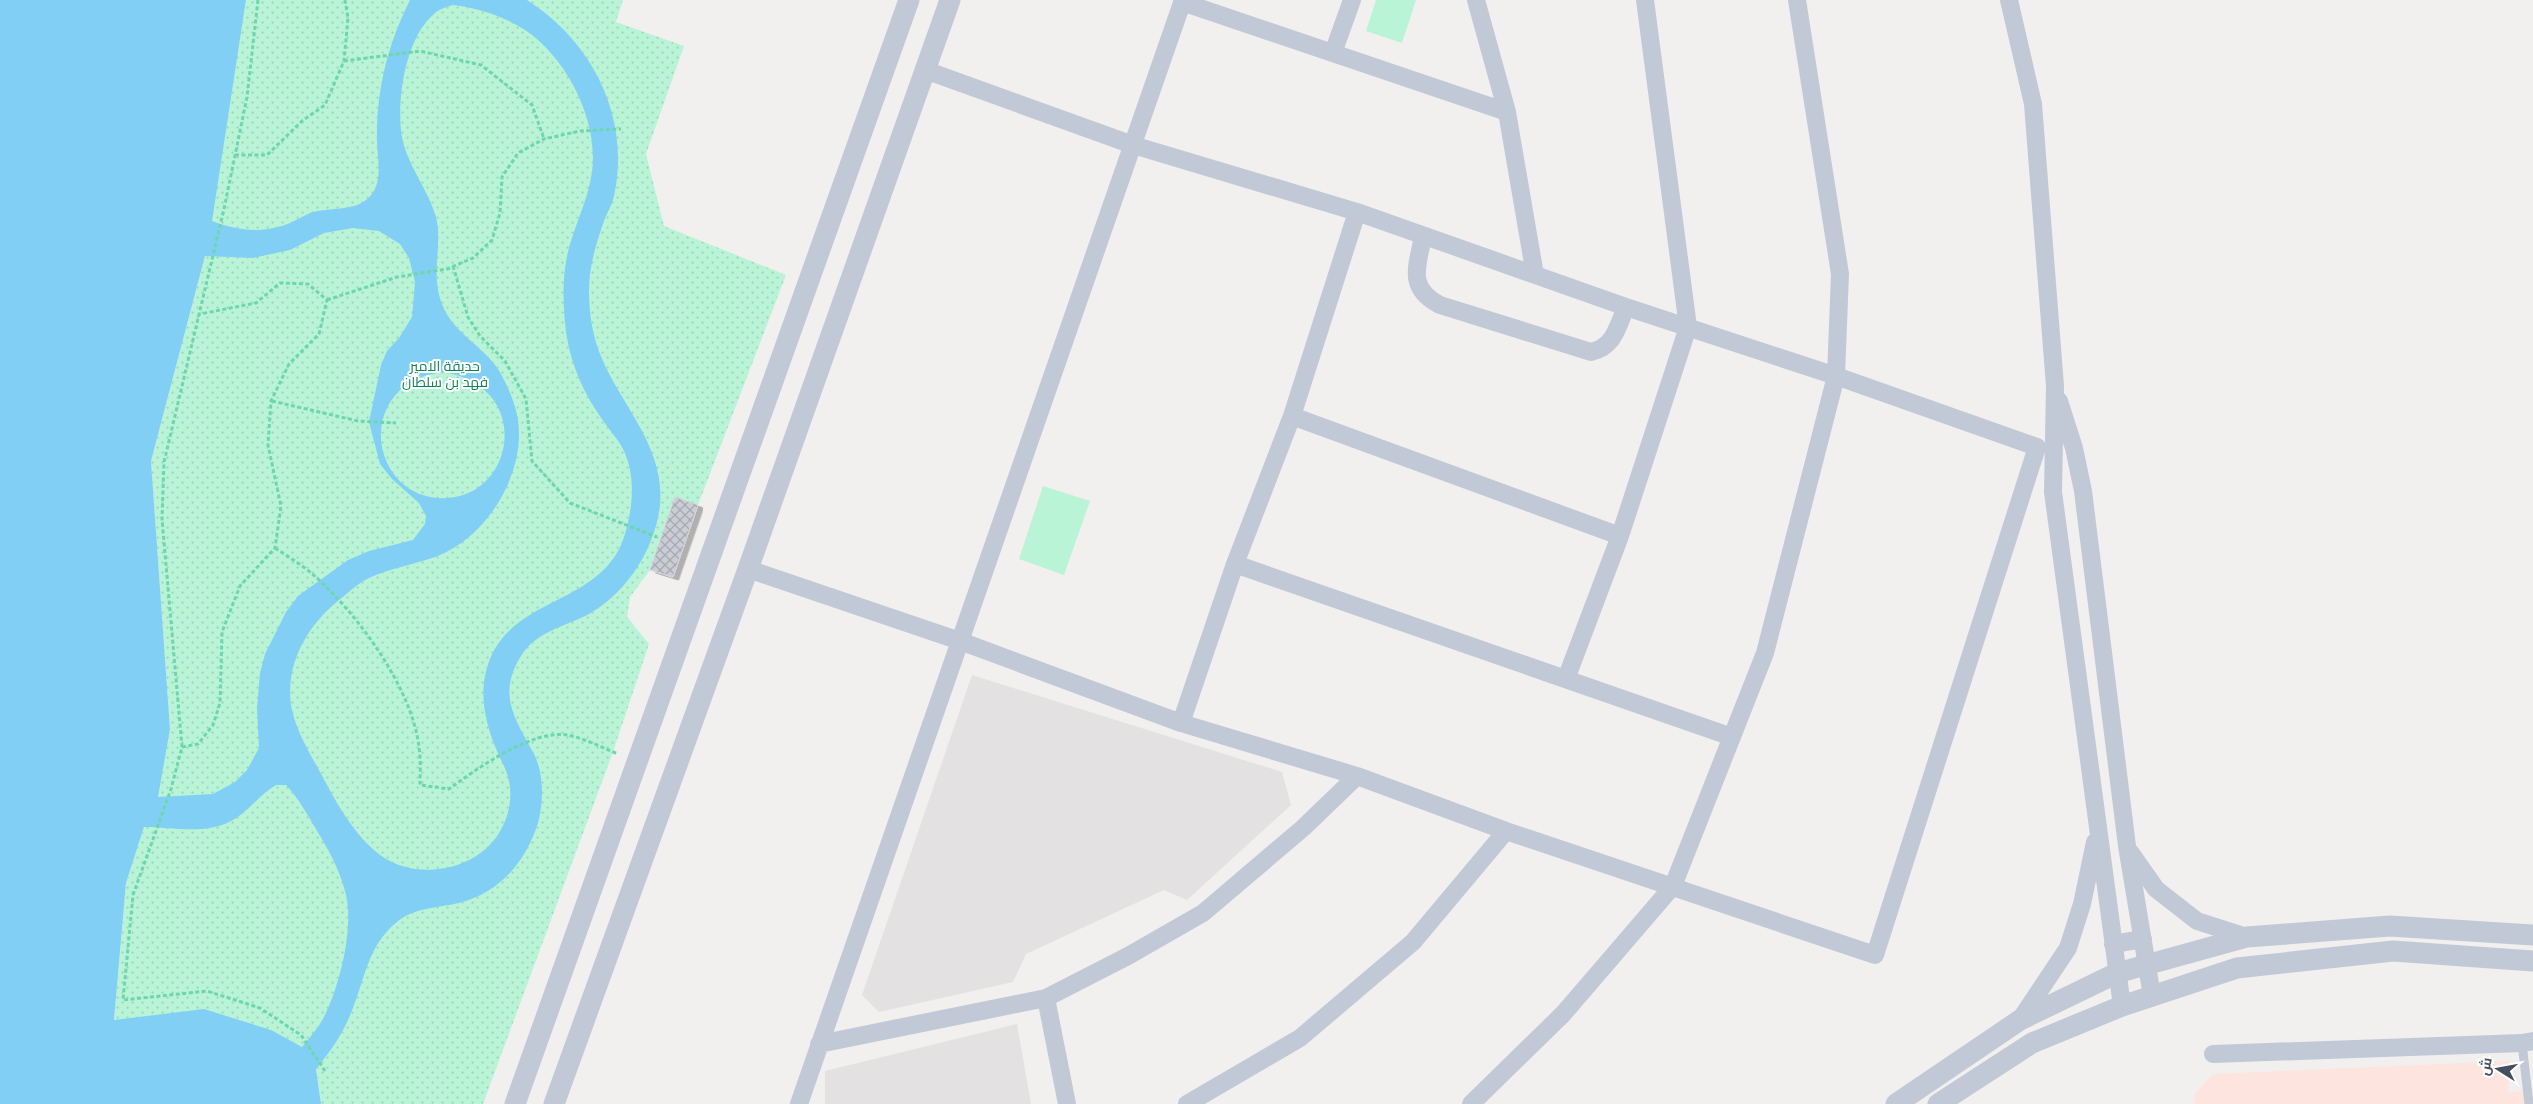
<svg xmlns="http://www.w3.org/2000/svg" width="2533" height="1104" font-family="'Open Sans',Cairo,sans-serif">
  <defs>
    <pattern id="grass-dots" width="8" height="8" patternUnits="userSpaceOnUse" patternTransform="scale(1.25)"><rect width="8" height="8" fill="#b9f4d7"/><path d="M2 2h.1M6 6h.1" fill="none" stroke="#a0d3bb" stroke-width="1.8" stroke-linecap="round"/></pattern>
    <pattern id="building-cross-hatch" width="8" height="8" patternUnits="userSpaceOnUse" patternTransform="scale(1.25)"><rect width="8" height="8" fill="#cbcdd6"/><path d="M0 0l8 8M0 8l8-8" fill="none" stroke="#a7a9b1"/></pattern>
    <filter id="shadow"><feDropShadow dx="5.5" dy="3" stdDeviation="0" flood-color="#0004"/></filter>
  </defs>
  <rect width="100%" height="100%" fill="#f2efef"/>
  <path fill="#e3e1e1" d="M972 675 1282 772 1291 805 1187 900 1164 890 1026 954 1013 982 879 1012 862 995Z
    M1017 1024 1031 1104H825V1071Z"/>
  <path fill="#fee4de" d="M2510 1061 2508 1092 2533 1090V1104H2195L2194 1095 2213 1074Z"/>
  <path fill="url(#grass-dots)" d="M246 0H623L616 22 684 46 646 154 664 226 786 275 698 505 675 497 650 570 630 597 627 617 649 644 613 752 483 1104H321L316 1068 114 1020 126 883 144 827 170 729 151 461 205 256Z"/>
  <path fill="#b9f4d7" d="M1376 0H1416L1402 43 1366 31Z
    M1043 486 1090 501 1064 575 1019 559Z"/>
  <path fill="#82cff6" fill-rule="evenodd" d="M0 0H246L212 221C238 231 263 234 290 223 297 220 303 216 310 213 327 207 350 212 366 200 385 186 377 159 377 140 376 90 388 44 410 0H527C593 42 631 118 614 196 612 205 607 213 604 221 596 244 589 266 589 291 589 315 593 339 603 361 624 409 665 448 660 505 655 551 623 599 581 618 559 628 534 634 521 656 497 694 515 719 533 752 544 772 544 801 538 823 526 861 500 893 459 903 438 908 415 907 397 922 367 946 365 980 351 1013 342 1035 331 1051 316 1069L321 1104H0ZM453 5C478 8 503 16 525 30 567 58 599 121 592 172 588 201 573 228 567 256 562 281 563 307 566 332 571 366 584 394 604 422 610 431 618 439 623 449 636 475 633 507 625 534 603 610 501 593 485 676 480 701 487 728 497 751 501 761 507 770 509 781 515 809 501 841 476 856 450 873 409 875 383 857 354 837 335 800 319 770 308 750 297 732 292 710 283 665 308 623 343 597 351 590 360 582 369 578 389 569 411 565 432 558 485 541 526 475 518 420 515 402 507 384 498 369 482 345 452 332 442 304 430 273 443 246 436 217 428 189 407 165 402 137 396 102 405 38 434 14 439 9 446 7 453 5ZM353 228 379 231 400 244 409 258 415 282 412 317 399 338 387 351 381 365 369 422 380 464 392 479 419 503 426 516 425 524 413 540 369 551 348 560 298 596 286 612 265 654 260 673 257 708 259 748 247 770 235 782 213 794 158 797 170 729 151 461 205 256 253 258 290 250 324 233ZM442 372C540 386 513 512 430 497 415 494 401 485 393 473 373 444 378 406 406 385 416 377 429 375 442 372ZM276 785H286C299 799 307 814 316 829 328 849 339 868 345 891 355 925 340 985 324 1017 319 1027 309 1038 302 1047L271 1030 204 1009 114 1020 126 883 144 827C171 827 206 835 231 821 247 813 259 795 276 785Z"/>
  <path fill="url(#building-cross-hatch)" stroke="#d3d4dc" filter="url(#shadow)" d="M675 497 698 505 673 577 650 570Z"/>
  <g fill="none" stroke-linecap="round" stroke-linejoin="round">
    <path stroke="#6dd6af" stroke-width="3" stroke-dasharray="4 2.5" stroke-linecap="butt" d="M258 0 247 97 224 209 164 462 162 519 182 747 171 789 133 895 123 1000 207 991 260 1008 301 1035 325 1071
      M344 61 420 51 481 65 532 105 544 139
      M235 155H267L302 121 325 105 344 61 348 18 345 0
      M453 266 468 317 480 336 505 361 526 399 532 461 570 503 657 537
      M327 300 397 277 447 269 473 258 492 240 500 213 502 177 518 153 544 139 580 131 621 129
      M272 401 358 421 396 423
      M275 548C287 556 299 563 310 572 355 610 412 687 419 747 421 760 420 773 420 785L449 789C476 769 533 729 567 735 584 738 603 748 618 754
      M182 747 198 744 213 725 220 703 222 632 240 586 275 548 281 506 268 445 271 401 289 364 319 334 327 300 308 284 280 283 256 303 200 314"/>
    <path stroke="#c1c9d6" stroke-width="9" d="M2522 1043 2529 1104"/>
    <path stroke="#c1c9d6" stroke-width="18" d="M1476 0 1507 112 1535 275
      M2009 0 2033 104 2055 386 2053 492 2122 1006
      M1182 2 1507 112
      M1333 53 1352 0
      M1423 237C1417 267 1407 288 1440 305L1591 352C1614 347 1617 328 1626 307
      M2059 401 2074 448 2083 491 2127 846 2152 996
      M1292 416 1620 536 1566 679
      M1620 536 1688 327 1645 0
      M1235 564 1732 737
      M748 569 960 641 1181 723 1357 776 1506 831 1875 955 2037 447 1836 376 1626 307 1357 212 1133 145 925 70
      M1181 723 1235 564 1292 416 1357 212
      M2130 852 2156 889 2197 921 2247 937
      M2113 944 2143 939
      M1046 998 1067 1104
      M2020 1020 2068 948 2082 904 2095 842
      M819 1044 1046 998 1128 956 1203 913 1303 828 1357 776
      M2213 1054 2522 1043 2533 1041
      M799 1104 1183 0
      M1187 1104 1300 1038 1413 942 1506 831
      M1471 1104 1563 1014 1673 886 1765 653 1836 376 1840 274 1797 0"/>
    <path stroke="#c1c9d6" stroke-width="21" d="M515 1104 909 0
      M554 1104 748 569 950 0
      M1896 1104 2020 1020 2117 973 2247 937 2390 926 2533 935
      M1938 1104 2032 1043 2122 1006 2237 968 2393 951 2533 961"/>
  </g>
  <g text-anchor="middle" stroke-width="4" stroke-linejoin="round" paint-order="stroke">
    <g font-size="14" fill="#0d8357" stroke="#fff">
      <text x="445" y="371">حديقة الامير<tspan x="445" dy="16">فهد بن سلطان</tspan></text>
    </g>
  </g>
  <g transform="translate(2498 1069) rotate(281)" stroke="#ffffff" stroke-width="4" paint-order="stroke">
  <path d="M0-4L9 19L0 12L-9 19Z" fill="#45505f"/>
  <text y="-8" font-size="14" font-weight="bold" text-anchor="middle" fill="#45505f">ش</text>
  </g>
</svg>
